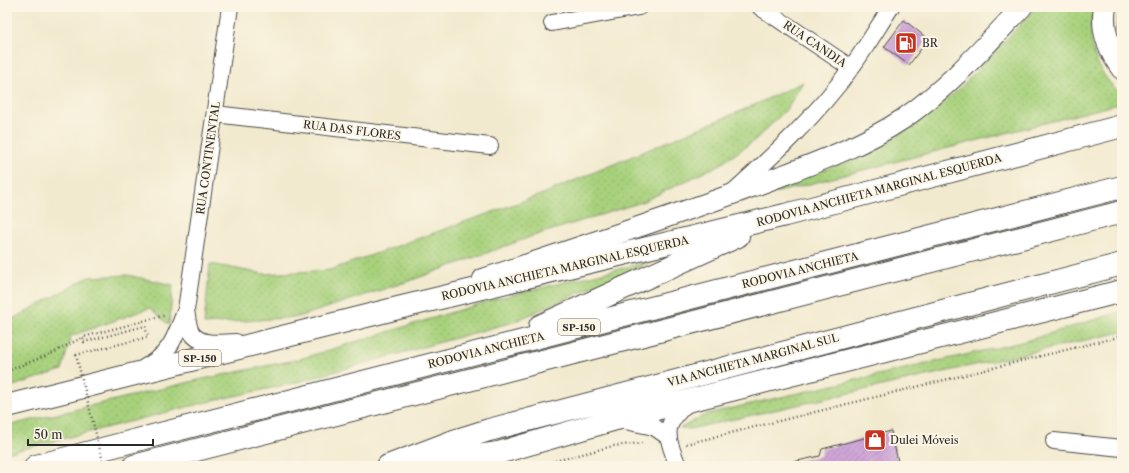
<svg xmlns="http://www.w3.org/2000/svg" width="1129" height="473" font-family="'Libre Caslon Text',serif">
  <defs>
    <pattern id="grass-dots" width="8" height="8" patternUnits="userSpaceOnUse"><rect width="8" height="8" fill="#a7d17c"/><path d="M2 2h.1M6 6h.1" fill="none" stroke="#90b46b" stroke-width="1.8" stroke-linecap="round"/></pattern>
    <pattern id="building-hatch" width="6" height="6" patternUnits="userSpaceOnUse"><rect width="6" height="6" fill="#d0a6d9"/><path d="M-1 1l2-2M0 6l6-6M5 7l2-2" fill="none" stroke="#a987b0"/></pattern>
  </defs>
  <rect width="100%" height="100%" fill="#fcf5e5"/>
  <filter id="ink" filterUnits="userSpaceOnUse"><feTurbulence type="fractalNoise" baseFrequency=".025" numOctaves="2"/><feDisplacementMap in="SourceGraphic" scale="8" xChannelSelector="R" yChannelSelector="G"/><feConvolveMatrix kernelMatrix="1 2 1 2 8 2 1 2 1" color-interpolation-filters="sRGB"/></filter>
  <filter id="wash" filterUnits="userSpaceOnUse"><feTurbulence type="fractalNoise" baseFrequency=".012" numOctaves="4" result="noise"/><feDisplacementMap in="SourceGraphic" scale="16" xChannelSelector="R" yChannelSelector="G"/><feGaussianBlur stdDeviation="0.9" result="paint"/><feColorMatrix in="noise" values="0 0 0 0 0 0 0 0 0 0 0 0 0 0 0 0 0 1.4 0 .05"/><feComposite in="paint" operator="in"/></filter>
  <g filter="url(#wash)">
    <rect width="100%" height="100%" fill="#f2eacf"/>
    <path fill="url(#grass-dots)" stroke="#697e54" d="M1037 7H1094C1093 16 1090 26 1091 35 1092 58 1104 81 1122 94V103L740 202 865 154 914 126 959 89Z
      M1120 7H1122V54L1116 29Z
      M803 82 786 110 755 140 721 164 642 202 533 236 412 280 298 317 204 324 210 264 264 274 330 270 540 195 750 107Z
      M652 261 513 322 294 383 211 401 7 453V426L198 380 300 359 495 299Z
      M127 275 173 285 169 325 150 308 71 336 62 370 7 388V322L89 277Z
      M1122 311V332L690 429 680 428 707 414 1026 341Z"/>
    <g id="blocks">
      <path fill="url(#building-hatch)" d="M904 20 928 39 909 65 884 47Z
        M891 431 899 466H760L774 462 779 465 820 456 822 449Z"/>
    </g>
  </g>
  <g filter="url(#ink)">
    <use href="#blocks" fill-opacity="0" stroke="#494844" stroke-width="1"/>
    <g fill="none" stroke-linecap="round" stroke-linejoin="round">
      <g stroke="#494844" stroke-width="18">
        <path id="minor" d="M760 7 851 68
          M552 23 639 7
          M215 114 490 146
          M733 192C775 154 817 115 851 68 865 49 878 27 891 7
          M186 310C187 316 188 326 191 332 200 347 222 342 236 342
          M145 367C173 352 174 337 186 310L230 7
          M620 420 654 427 667 436
          M1054 441 1122 448
          M678 466C665 433 662 425 691 400"/>
      </g>
      <g stroke="#494844" stroke-width="22">
        <path id="major" d="M483 279C575 248 669 218 760 184 809 165 859 148 903 119 948 88 985 46 1022 7"/>
      </g>
      <g stroke="#494844" stroke-width="24">
        <path id="highway" d="M1105 7C1101 30 1109 50 1122 68
          M540 326 738 236
          M7 406 394 309 785 215 1122 126
          M36 466 1122 187
          M134 466 1122 212
          M388 466 454 441 489 430 1122 264
          M412 466 498 453 616 419 1122 291"/>
      </g>
      <path stroke="#494844" stroke-width="2.5" stroke-dasharray="1 3" stroke-linecap="butt" d="M76 355 148 337 145 326 84 342 83 337 166 315
        M7 371 53 353 83 337
        M686 444 1122 336
        M536 466 613 446 642 443"/>
      <use href="#minor" stroke="#fff" stroke-width="16"/>
      <use href="#major" stroke="#fff" stroke-width="20"/>
      <use href="#highway" stroke="#fff" stroke-width="22"/>
      <path stroke="#494844" stroke-width="2.5" stroke-dasharray="1 3" stroke-linecap="butt" d="M76 355 104 466"/>
    </g>
  </g>
  <defs>
    <g id="fuel-square" transform="scale(1.15)"><rect x="-9" y="-9" width="18" height="18" rx="4" fill="#c8321e" stroke="#fcf5e5"/><path d="M-5.5-6h7V0h2V4h1.3V-2.5L3-4.5l.8-.8L6-3V5H2.5V1h-1V6h-7ZM-4.2-4.7v3.2H.2V-4.7Z" fill="#fff"/></g>
    <g id="shop-square" transform="scale(1.15)"><rect x="-9" y="-9" width="18" height="18" rx="4" fill="#c8321e" stroke="#fcf5e5"/><path d="M-5-2.5h2.3a2.7 3.5 0 0 1 5.4 0H5L5.5 6h-11ZM-1.5-2.5h3a1.5 2.3 0 0 0-3 0Z" fill="#fff"/></g>
  </defs>
  <g fill-rule="evenodd">
    <use href="#fuel-square" x="906" y="43"/>
    <use href="#shop-square" x="875" y="440"/>
  </g>
  <g text-anchor="middle" stroke-width="4" stroke-linejoin="round" paint-order="stroke">
    <g fill="#fcf5e5" stroke="#6a6863" stroke-width="1">
      <rect x="558" y="319" width="42" height="16" rx="3"/>
      <rect x="179" y="350" width="42" height="16" rx="3"/>
    </g>
    <g font-size="10" font-weight="bold" fill="#2b2b2b">
      <text x="579" y="331">SP-150</text>
      <text x="200" y="362">SP-150</text>
    </g>
    <g font-size="11" fill="#2b2b2b" stroke="#fcf5e5" text-anchor="start">
      <text x="922" y="47">BR</text>
      <text x="890" y="444">Dulei Móveis</text>
    </g>
    <g font-size="11" fill="#2b2b2b" stroke="#fcf5e5">
      <text transform="translate(815 44) rotate(34)" y="4">RUA CANDIA</text>
      <text transform="translate(352 130) rotate(7)" y="4">RUA DAS FLORES</text>
      <text transform="translate(208 158) rotate(-82)" y="4">RUA CONTINENTAL</text>
      <text transform="translate(879 190) rotate(-15)" y="4">RODOVIA ANCHIETA MARGINAL ESQUERDA</text>
      <text transform="translate(565 268) rotate(-13)" y="4">RODOVIA ANCHIETA MARGINAL ESQUERDA</text>
      <text transform="translate(800 270) rotate(-14)" y="4">RODOVIA ANCHIETA</text>
      <text transform="translate(486 350) rotate(-14)" y="4">RODOVIA ANCHIETA</text>
      <text transform="translate(753 360) rotate(-15)" y="4">VIA ANCHIETA MARGINAL SUL</text>
    </g>
  </g>
  <rect width="1129" height="473" fill="none" stroke="#fcf5e5" stroke-width="24"/>
  <path d="M28 439v6h125v-6" fill="none" stroke="#2b2b2b" stroke-width="2"/>
  <text x="34" y="439" font-size="12" fill="#2b2b2b" stroke="#fcf5e5" stroke-width="3" paint-order="stroke">50 m</text>
</svg>
